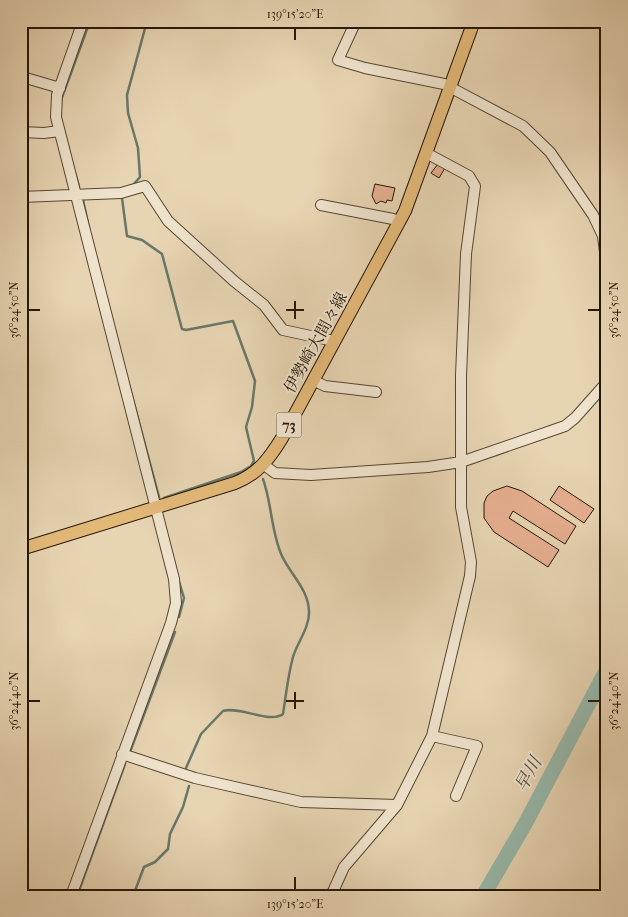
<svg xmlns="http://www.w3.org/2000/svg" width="628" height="917" font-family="'IM FELL French Canon','Noto Serif JP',serif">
  <rect width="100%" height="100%" fill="#e7d4b2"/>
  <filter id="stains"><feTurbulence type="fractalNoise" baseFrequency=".004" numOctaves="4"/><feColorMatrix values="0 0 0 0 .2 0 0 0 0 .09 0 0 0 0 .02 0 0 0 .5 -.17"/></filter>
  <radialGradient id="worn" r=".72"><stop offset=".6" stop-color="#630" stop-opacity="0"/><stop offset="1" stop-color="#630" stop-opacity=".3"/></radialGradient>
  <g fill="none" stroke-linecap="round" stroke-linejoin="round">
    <path stroke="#697769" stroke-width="2.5" d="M61 100 90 21
      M75 173 79 186
      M133 185 140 177 138 148 128 113 127 95 147 21
      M122 198 127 236 142 240 162 254 182 329 186 330 233 321 255 381 252 407 246 427 254 461 251 466 241 472 164 498
      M83 200 89 228
      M128 381 159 497
      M178 578 184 598 179 617
      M130 752 175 632
      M186 768 201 734 223 711C240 706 270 724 283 714 286 695 288 675 293 657 297 643 310 627 309 611 308 589 291 575 282 556 271 532 272 504 263 479
      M77 896 125 764
      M133 896 144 867 155 862 168 849 170 834 183 807 189 786"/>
    <path stroke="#97b8ab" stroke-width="15" d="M483 896 525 824 607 669"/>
  </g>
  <path fill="#e5ae90" stroke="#251606" d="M438 164 445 168 439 178 431 173Z
    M375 184 395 188 392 201 387 200 386 203 381 201 376 204 372 196Z
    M507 486 522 491 576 526 565 544 513 511 509 518 559 550 548 567 494 532 484 518V503L487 496 493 491Z
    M559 486 594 509 584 523 550 500Z"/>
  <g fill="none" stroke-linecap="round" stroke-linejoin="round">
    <g stroke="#564631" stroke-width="12">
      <path id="minor" d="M356 21 338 60 365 68 444 84 523 126 550 152 593 215 603 236 607 268
        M21 85 26 78 60 88
        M21 132 44 133 59 131
        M21 197 121 193 145 186 168 221 234 281 264 305 283 330 334 341
        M321 205 393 219 399 222
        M313 380 325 386 376 392
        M264 465 275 473 311 475 428 467 461 462 565 426 575 418 607 382
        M432 736 477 746 456 796
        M122 754 195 778 301 802 397 805
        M71 896 171 623 176 603 174 579 56 117 57 95 83 21
        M331 896 344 867 397 805 432 736 470 576 471 562 461 507V376L466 254 475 186 469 176 428 154"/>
    </g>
    <g stroke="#251606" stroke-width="14">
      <path id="major" d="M21 549 235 483C258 474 269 459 282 438L405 211 474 21"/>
    </g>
    <use href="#minor" stroke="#efe3cd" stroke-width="10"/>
    <use href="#major" stroke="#e4ba79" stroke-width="12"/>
  </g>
  <path fill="none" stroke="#251606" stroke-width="2" d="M295 28V40M295 301V319M28 310H40M286 310H304M588 310H600M295 692V709M28 701H40M286 701H304M588 701H600M295 877V890"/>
  <g text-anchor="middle" stroke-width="4" stroke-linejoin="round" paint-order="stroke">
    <rect fill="#efe3cd" stroke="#625442" stroke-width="1" x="276.5" y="412.5" width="25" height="25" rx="4"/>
    <g font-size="15" font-weight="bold" fill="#251606">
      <text x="289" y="430">73</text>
    </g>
    <g font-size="16" fill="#251606" stroke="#efe3cd">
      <text transform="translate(315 342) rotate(-61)" y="6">伊勢崎大間々線</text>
    </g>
    <g font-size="18" font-style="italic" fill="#4d4f40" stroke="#efe3cd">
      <text transform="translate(528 774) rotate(-61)" y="6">早川</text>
    </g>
  </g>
  <rect width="628" height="917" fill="none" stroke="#e7d4b2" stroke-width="55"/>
  <rect x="28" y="28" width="572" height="862" fill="none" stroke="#251606" stroke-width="2"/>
  <g font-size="12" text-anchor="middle" fill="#251606">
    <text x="295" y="18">139°15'20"E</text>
    <text transform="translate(14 310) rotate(-90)" y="4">36°24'50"N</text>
    <text transform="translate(614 310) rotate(-90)" y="4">36°24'50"N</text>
    <text transform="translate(14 701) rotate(-90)" y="4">36°24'40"N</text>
    <text transform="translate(614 701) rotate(-90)" y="4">36°24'40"N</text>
    <text x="295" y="908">139°15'20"E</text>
  </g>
  <rect width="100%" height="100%" filter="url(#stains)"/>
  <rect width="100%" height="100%" fill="url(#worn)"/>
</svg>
